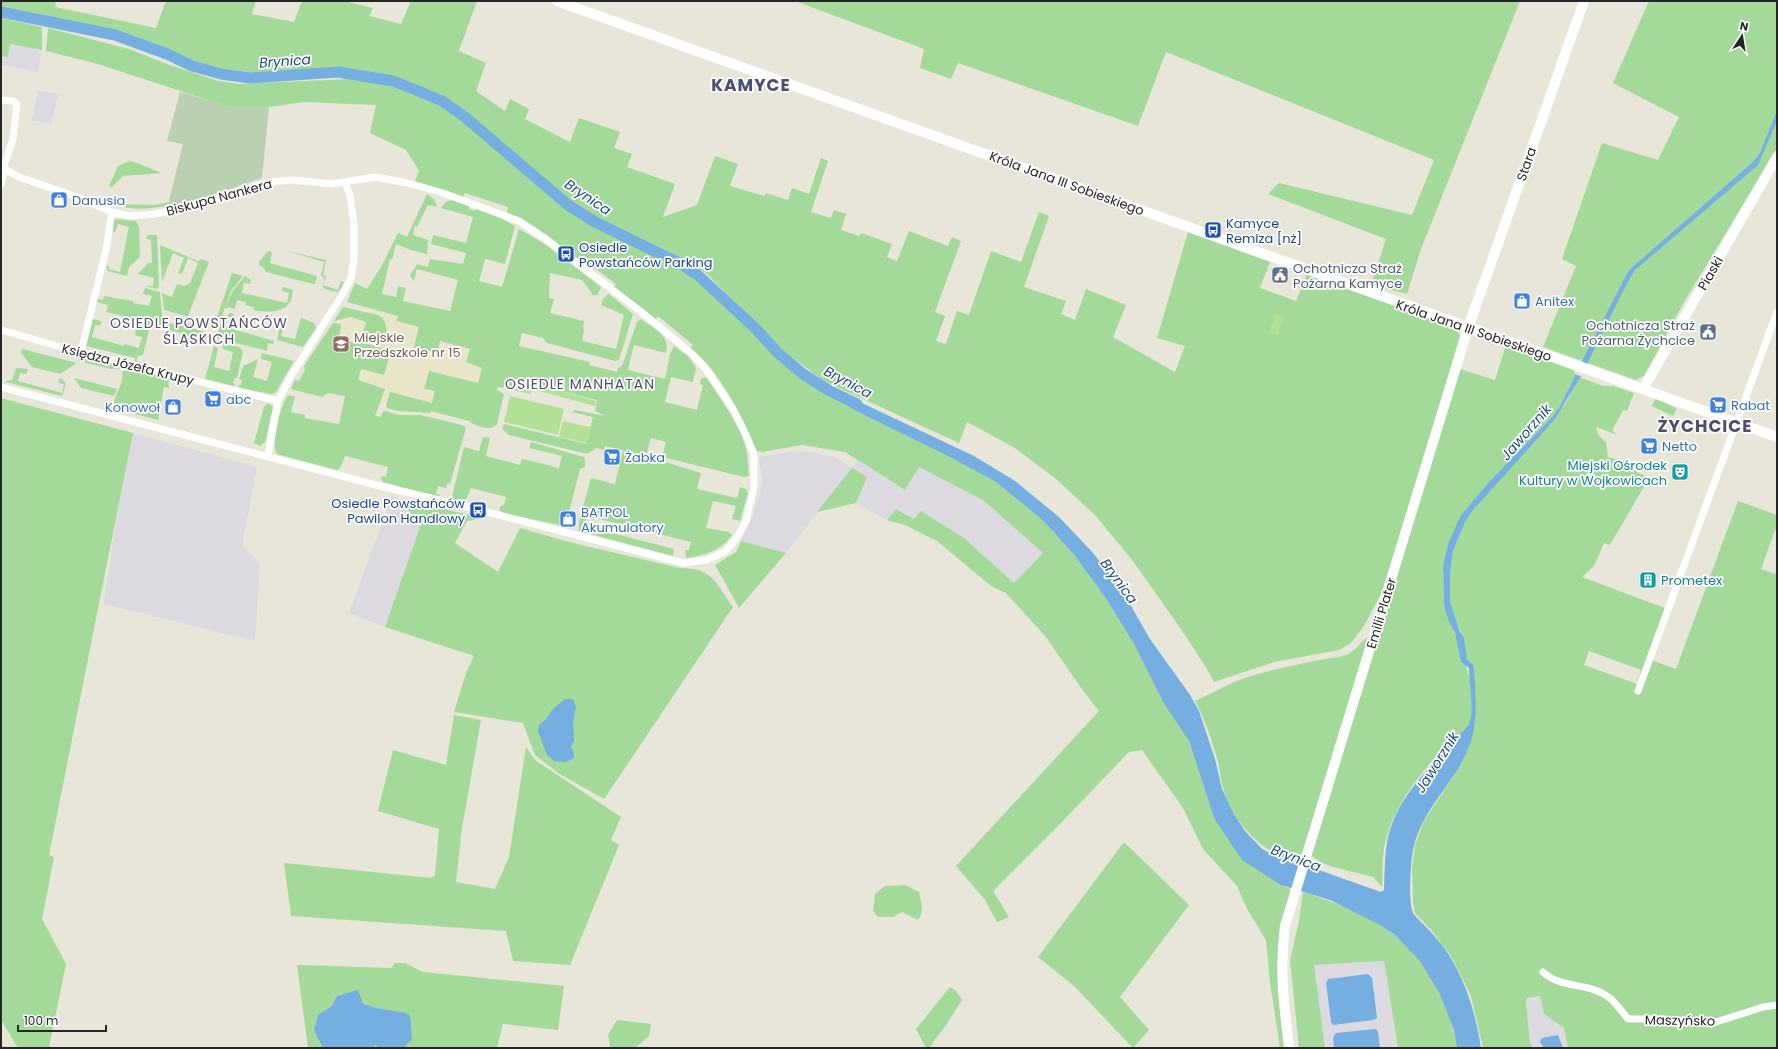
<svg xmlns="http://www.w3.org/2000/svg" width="1778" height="1049" font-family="Poppins,sans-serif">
  <rect width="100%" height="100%" fill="#e8e5d9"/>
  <path fill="#ddd9e1" d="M10 44 39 49 38 53 41 54 38 72 1 65V56L8 57Z
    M38 90 58 94 51 124 32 120Z
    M133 433 257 467 242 546 260 563 255 641 104 604 115 526Z
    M802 451 835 457 852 468 857 460 904 490 919 467 983 500 1043 553 1014 583 964 538 921 511 914 519 896 509 887 520 856 503 867 477 852 468 786 553 741 541 751 520 760 495 762 479 759 457 787 452Z
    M392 496 399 499 421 524 385 627 349 613Z
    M1384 961 1398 1048H1380L1378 1032 1333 1038 1334 1048H1325L1314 965Z
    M1541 996 1544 1014 1564 1028 1568 1048H1533L1530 1043 1526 1002 1527 998Z"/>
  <path fill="#e8e5ca" d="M343 307 372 314 373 309 461 325 498 387 490 423 430 411 386 405 350 395 311 373 304 365Z"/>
  <path fill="#a3da9a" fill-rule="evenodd" d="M1 1H56L55 7 156 28 166 1H256L252 14 294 22 302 1H344L373 8 369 16 401 24 411 1H477L459 51 486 63 476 91 505 111 510 99 529 109 525 119 570 142 579 118 620 132 614 148 632 154 627 167 675 184 663 217 697 205 715 156 738 164 730 186 764 196 766 193 788 200 792 188 809 194 821 158 828 161 811 212 831 218 834 210 846 214 841 230 859 236 861 233 892 244 887 257 897 261 909 231 948 246 952 237 961 241 935 312 945 316 936 341 946 344 957 311 969 315 991 251 1021 262 1039 212 1049 216 1024 287 1066 301 1061 314 1075 320 1086 289 1126 305 1113 337 1175 372 1185 346 1157 338 1188 232 1270 262 1260 288 1296 301 1307 274 1454 327 1458 329 1457 331 1460 336 1431 438 1382 592 1364 626 1351 643 1339 650 1274 662 1214 682 1207 669 1185 635 1133 561 1095 515 1056 479 1015 448 967 422 959 443 824 381 782 350 706 273 675 257 585 214 470 115 424 88 377 74 338 67 256 73 215 68 184 59 137 37 85 24 1 6Z
    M795 1H1520L1421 249 1407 294 1371 285 1386 239 1268 194 1279 183 1412 215 1434 160 1166 52 1138 126 958 63 951 79 920 68 924 49Z
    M1649 1H1777V148L1683 304 1644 376 1636 380 1543 347 1576 266 1562 259 1602 143 1658 160 1679 117 1613 83Z
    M1 18 42 27V50L10 44 8 57 1 56Z
    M48 28 129 49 167 64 218 81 240 84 349 79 382 83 414 93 435 103 456 115 550 195 584 220 696 277 722 298 772 353 798 375 860 413 949 456 996 482 1040 518 1052 530 1075 556 1107 600 1134 644 1163 702 1189 741 1214 818 1281 885 1290 889V894L1282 926 1287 1048H1280L1270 982 1266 940 1247 909 1237 886 1203 849 1183 808 1142 750 1129 752 1059 825 993 891 1009 917 997 922 985 900 956 866 1099 711 1081 688 1046 637 1006 593 991 586 937 541 905 525 887 520 896 509 914 519 921 511 964 538 1014 583 1043 553 983 500 919 467 905 490 845 452 802 445 762 452 757 451C743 418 719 369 690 348L693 345 658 316 655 320 614 288 616 284 580 257 578 260 533 226 507 212 508 207 465 193 463 197 415 181 419 171 406 150 370 133 376 105 304 102 269 107H233L214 102 98 64 46 51Z
    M130 161 140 164 161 173 123 176 112 187 109 186 118 166Z
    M427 194 434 199 437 207 428 205 417 227 415 226 413 235 428 240 427 254 411 250 396 244 392 260 390 259 382 294 396 297 398 286 406 288 403 301 450 311 458 280 417 269 414 281 410 276 417 264 428 267 430 259 463 264 466 253 431 244 433 235 466 243 473 217 441 208C448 195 458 202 469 206V209L475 211 476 208 489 212 515 226 505 264 485 259 479 281 502 287 519 229 543 243 601 287 597 295H591L592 293 582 280 550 273 549 298 554 299 550 313 584 321 583 327 584 330 582 341 616 349 624 315 601 305 603 299 608 294 610 295 633 314 619 360 615 361 547 343 543 338 522 333 519 346 590 362 589 365 617 372 618 368 622 366 637 322 641 319C654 329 670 334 666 353L634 345 628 370 665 379 670 354 674 346 689 357 696 368 693 382 671 377 665 402 697 410 703 385 700 384 701 379 706 377C719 397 736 419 744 442 748 453 748 465 749 476L744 477 662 457 666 442 651 438 646 456 701 473 697 489 737 498 740 487 746 489 748 493 740 521 732 519 736 506 713 501 706 528 729 532 732 535C721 551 705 555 686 558L685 550H689L691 542 587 516 584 526 674 549 673 556 579 531V522L591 478 615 484 623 450 605 446 604 450 597 448 587 454 509 435 502 429 504 424 586 444 593 417 572 412 575 410 605 416 595 411 597 400 516 380 513 390 508 384 506 383 503 388 498 387 497 390 504 394 497 424C490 432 479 426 471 423L469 421 430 411 431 413 398 411 387 408 386 406 390 392 432 403 435 391 424 389 429 371 478 383 482 368 466 362 470 349 440 341 437 353 414 347 419 327 396 321 398 316 347 302 355 283 367 289 381 267 398 233 407 237Z
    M168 202 167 206C149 208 133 212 116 204L155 205Z
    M114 219 136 221 139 227 140 257 129 267 127 276 108 271 106 266H109V269L120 272 129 227 118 224 115 232 112 231Z
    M147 235H157L159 287 157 289 145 286H153L154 278 138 274 148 263H152L151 240 147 239Z
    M160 245 198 261 202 259 209 262 186 321V316L164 310 162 293 172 297 177 284 184 286 190 283 198 263 188 258 182 274 178 273 184 258 173 253 162 282Z
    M268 251 272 252 270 263 317 276 315 284H313L266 272 263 267 260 266 259 262Z
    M287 251 326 260 323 275 326 277 323 285 338 290 341 281 344 282 341 289 337 292 325 289 323 287 324 277 321 276 324 262Z
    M232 273 243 276 231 291 220 321 213 329Z
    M245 276 251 280 250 284 244 283 242 293 287 303 289 293 282 291 283 287 293 290C292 294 292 300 289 303 282 314 265 312 253 310L254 307 245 305 246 302 237 300 235 309 228 307 227 309 225 308 232 292Z
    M145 288 160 292 163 324 162 329 144 327 145 321 106 312 108 305 96 302 97 299 103 300 104 296 133 301V303L149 306 152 296 143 294Z
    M343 307 378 315C386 318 386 329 388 336L371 333 368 344 391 351 384 375 361 369 358 380 385 389 375 416 381 417 382 412 385 411 399 415H420L462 425 466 428 450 484 447 483 446 488 438 486 436 494 440 495 439 497 383 482 381 479 382 476 386 477 388 467 345 456 340 468 337 470 277 454C270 444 281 405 288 395L295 397 291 412 305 415V418L339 424 345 396 328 393 322 397 291 389 295 380 299 381 305 370 304 366 333 323 340 324 341 328 338 339 360 344 366 322 351 317 334 321Z
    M230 313 234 314 233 318 228 317 225 327 274 341 273 344 268 343 267 351 217 338 221 322Z
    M285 318 281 336 295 339 301 318 314 323 316 328 303 347 277 340 281 322Z
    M93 319 101 321 100 326 95 325 92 337 124 346V344L139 348 142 337 135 335 136 328 149 330 143 355 138 356 136 363 135 362V358L86 346Z
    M165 322 203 331 205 339 164 329Z
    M224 344 239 347 243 351 237 378H235L233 383 235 384 233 386 205 379 214 346 218 348 214 367 229 371 233 352 222 349Z
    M1506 345 1574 369 1575 376 1559 408 1552 417 1491 480 1448 544 1443 565 1444 605 1457 640 1461 662 1466 666 1476 701 1474 669 1466 656 1464 638 1457 625 1450 601V573L1453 551 1465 522 1474 509 1566 403 1579 377 1603 386H1613L1634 393 1627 411 1623 410 1612 431 1616 433 1615 434 1596 427 1599 436 1606 442 1608 457 1618 460V462L1649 478 1610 545 1604 543 1594 566 1582 577 1670 610 1651 660 1676 669 1738 501 1777 515V525L1761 569 1775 574 1777 571V1048H1568L1564 1028 1544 1014 1540 996 1527 998 1526 1002 1530 1043 1533 1048H1483L1471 996 1452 958 1432 931 1415 913 1413 903 1412 867 1415 845 1424 821 1457 771 1445 747 1447 744C1421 773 1393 805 1385 844 1382 858 1383 873 1382 887L1373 877 1333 867 1320 862 1311 855 1460 369 1495 380ZM1589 651 1641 670 1637 684 1584 665Z
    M22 349 77 363 60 374 32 367 21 353Z
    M262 353 294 361 276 392 272 394 240 388 238 385H241L242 380 239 379 243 366 258 359 253 377 267 381 272 362 261 359Z
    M80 354 126 366 125 368 111 369 78 361Z
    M16 368 28 369 26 374 20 373 18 381 62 393 64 384 58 383 60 377 66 383 62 396 6 382 8 380H12Z
    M130 368 168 377 169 388 164 387 158 420 113 408C113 396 125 383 122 372Z
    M74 378 117 389 114 396 81 388Z
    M1 398 133 433 49 855 54 857 42 919 66 964 49 1047 50 1048H18L1 1020Z
    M1656 398 1677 409 1673 416 1652 406Z
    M268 403 273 407 265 442 260 446 255 444 254 443 264 407Z
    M483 437 490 438 486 456 520 465 522 459H524L559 468 562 456 529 448 531 442 584 457 585 459V467L580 469 569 512H566L564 520 572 522 570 527 502 513 499 509 501 506 504 505 506 497 471 488 466 500 463 503 453 500 452 497 464 447 479 451Z
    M852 468 867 477 856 503 817 512Z
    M399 499 483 518 467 521 455 543 498 572 520 528 569 542 680 568C713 568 715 582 733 607L604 799 558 773 535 755 523 723 454 712 466 673 474 656 385 627 421 524Z
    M741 541 786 553 739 608 715 565 736 552Z
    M1368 637 1304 850 1298 863C1262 853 1234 824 1223 788 1220 778 1220 768 1217 758 1211 739 1205 718 1195 701 1211 694 1226 685 1242 679 1270 669 1301 664 1330 658 1343 657 1350 655 1359 645 1362 642 1364 639 1368 637Z
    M454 715 481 720 462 828 456 882 495 889 509 857 526 747 535 760 621 817 611 840 619 845 570 965 513 961 506 931 291 916 284 863 432 878 435 875 439 829 378 811 393 750 446 765Z
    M1124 842 1189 905 1120 997 1149 1030 1133 1048 1074 986 1038 957Z
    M905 885 919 892C921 902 925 911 918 920L902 912 893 917H878L873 911 875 894 885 886Z
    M1303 892C1332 901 1371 916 1394 935 1428 962 1451 1006 1457 1048H1398L1384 961 1314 965 1325 1048H1299L1290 960 1299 921Z
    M394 963H405L423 972 564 986 558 1030 503 1024 497 1048H308L297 965 392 968Z
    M950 987 956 991 962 1000 946 1025 929 1048H926L916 1029Z
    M617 1020 651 1024 649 1036 635 1048H610L608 1035Z"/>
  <path fill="#bad0b2" d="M180 92 233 107H269L262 178 198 200 168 205 183 144 167 141Z"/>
  <path fill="#b2e097" d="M1276 314 1284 317 1278 336 1269 333Z
    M516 379 596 401 595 406 532 389 531 394 513 390Z
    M510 396 564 409 558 435 504 422Z
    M563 421 590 427 586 443 559 437Z"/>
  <path fill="#75aee1" d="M1777 111V121L1758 165 1634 271 1620 297 1587 364 1582 361 1629 270 1753 162 1760 153Z
    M1574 374 1581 376 1555 419 1474 509 1465 522 1453 551 1450 573V601L1459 630 1464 638 1467 659 1473 665 1474 669C1476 694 1478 721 1470 744 1453 791 1413 812 1411 868 1410 878 1409 904 1413 913 1416 918 1422 922 1425 926 1435 936 1445 948 1452 960 1468 988 1476 1016 1481 1048H1457L1454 1030 1439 992 1419 960 1395 935 1378 924 1330 900 1281 885 1242 860 1214 818 1189 741 1163 702 1134 644 1107 600 1075 556 1052 530 1040 518 996 482 948 456 860 413 841 402 845 395 974 456 1015 481 1059 517 1093 553 1120 587 1150 639 1190 695 1199 711 1215 759 1222 789 1234 814 1245 831 1262 849 1283 860 1313 868 1381 892 1384 890C1385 867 1384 842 1393 821 1404 793 1428 770 1446 747 1454 736 1468 733 1471 717 1473 705 1469 682 1469 668L1461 662 1455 633 1448 619 1444 605 1443 565 1448 544 1461 515 1491 480 1552 417 1559 408 1575 376Z
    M565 699H573L576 707 573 721 574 741 571 747 574 752V758L566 762 554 761 547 755 538 731 539 725 546 719 553 709Z
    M1368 974 1372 978 1377 1018 1373 1020 1333 1025 1331 1022 1326 983 1328 979Z
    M358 990 363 1004 376 1008 406 1013 410 1016 412 1039 403 1048H378L376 1045 372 1048H323L314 1030 318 1015 332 1006 337 996Z
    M1376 1029 1378 1032 1380 1048H1334L1333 1038 1336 1033Z
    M1558 1035 1563 1048H1544L1540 1042 1542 1038Z"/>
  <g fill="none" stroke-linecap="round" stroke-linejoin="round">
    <path stroke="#75aee1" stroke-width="11" d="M1 12 115 35 167 54 192 66 221 74 250 78 338 72 393 81 416 90 442 101 465 117 568 205 595 222 681 264 699 276 756 329 778 353 803 374 828 390 857 404"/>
    <path stroke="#fff" stroke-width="7" d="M1 100 13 101 17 104 13 139 5 163 1 185
      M1 167 19 177 77 197 112 212 130 216 155 214 198 204 269 182 292 180 331 184 375 177 408 183 443 193 519 221 546 239 639 310 692 354 705 368 732 407 746 435 754 455V487L746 521 738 536 725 552 706 560 683 563 468 507 376 485 1 387
      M1 330 79 352 278 401
      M81 352 106 250 112 212
      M268 456 278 401 291 376 342 295 351 278 354 260V224L350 196 345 182
      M1638 691 1777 312
      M1543 972C1561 989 1587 982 1607 996 1615 1001 1622 1012 1628 1019H1663L1713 1023 1763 1007 1777 1005"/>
    <path stroke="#fff" stroke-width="10" d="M557 1C965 145 1370 293 1777 437
      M1643 389 1777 157
      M1289 1048C1284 1005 1279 969 1285 926L1468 328 1584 1"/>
  </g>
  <defs>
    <g id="shop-square" transform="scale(0.9)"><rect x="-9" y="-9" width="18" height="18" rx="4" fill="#3f7fe0" stroke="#fff"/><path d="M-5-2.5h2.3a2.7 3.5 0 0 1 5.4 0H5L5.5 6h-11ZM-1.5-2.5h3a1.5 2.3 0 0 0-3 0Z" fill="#fff"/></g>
    <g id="bus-square" transform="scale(0.9)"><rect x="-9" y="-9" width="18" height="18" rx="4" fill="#1a4fb4" stroke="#fff"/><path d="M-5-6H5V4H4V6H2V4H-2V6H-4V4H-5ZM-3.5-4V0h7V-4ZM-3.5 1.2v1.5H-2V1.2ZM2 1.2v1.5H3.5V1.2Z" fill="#fff"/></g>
    <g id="civic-square" transform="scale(0.9)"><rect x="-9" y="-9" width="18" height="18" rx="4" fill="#5c6f8a" stroke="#fff"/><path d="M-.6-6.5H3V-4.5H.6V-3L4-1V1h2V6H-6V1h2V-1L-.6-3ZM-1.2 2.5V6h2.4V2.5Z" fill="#fff"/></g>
    <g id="school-square" transform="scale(0.9)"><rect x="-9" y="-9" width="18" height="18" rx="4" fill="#8d6e63" stroke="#fff"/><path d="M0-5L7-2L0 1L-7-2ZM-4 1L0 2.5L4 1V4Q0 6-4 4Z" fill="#fff"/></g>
    <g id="supermarket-square" transform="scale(0.9)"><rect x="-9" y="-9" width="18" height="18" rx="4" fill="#3f7fe0" stroke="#fff"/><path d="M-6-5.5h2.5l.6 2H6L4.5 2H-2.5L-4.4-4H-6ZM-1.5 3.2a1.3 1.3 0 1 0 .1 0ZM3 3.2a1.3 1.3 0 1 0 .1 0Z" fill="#fff"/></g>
    <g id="theatre-square" transform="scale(0.9)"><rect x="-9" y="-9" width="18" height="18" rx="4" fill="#0f9aa8" stroke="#fff"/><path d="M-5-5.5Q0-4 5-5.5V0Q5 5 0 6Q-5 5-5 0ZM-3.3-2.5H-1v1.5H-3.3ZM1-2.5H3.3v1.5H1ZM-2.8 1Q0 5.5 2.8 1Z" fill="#fff"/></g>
    <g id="building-square" transform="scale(0.9)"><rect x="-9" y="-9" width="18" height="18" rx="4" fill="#0f9aa8" stroke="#fff"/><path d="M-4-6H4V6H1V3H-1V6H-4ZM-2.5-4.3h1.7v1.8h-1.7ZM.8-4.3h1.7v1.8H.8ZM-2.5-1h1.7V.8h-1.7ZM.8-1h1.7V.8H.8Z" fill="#fff"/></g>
  </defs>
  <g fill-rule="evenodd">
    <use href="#shop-square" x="59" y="200"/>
    <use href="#bus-square" x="1213" y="230"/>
    <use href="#bus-square" x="566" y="254"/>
    <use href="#civic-square" x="1280" y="275"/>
    <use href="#shop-square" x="1522" y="301"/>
    <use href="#civic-square" x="1708" y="332"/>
    <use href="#school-square" x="341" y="344"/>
    <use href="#supermarket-square" x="213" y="399"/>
    <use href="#supermarket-square" x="1718" y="405"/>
    <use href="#shop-square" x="173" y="407"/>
    <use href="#supermarket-square" x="1649" y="446"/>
    <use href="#supermarket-square" x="612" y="457"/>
    <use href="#theatre-square" x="1680" y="472"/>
    <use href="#bus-square" x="478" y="510"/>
    <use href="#shop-square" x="568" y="519"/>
    <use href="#building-square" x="1648" y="580"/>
  </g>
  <g text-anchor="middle" stroke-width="3.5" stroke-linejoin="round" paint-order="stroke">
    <g font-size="13" fill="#262626" stroke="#fff">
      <text transform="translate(1526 164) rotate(-71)" y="5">Stara</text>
      <text transform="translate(1067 183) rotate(20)" y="5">Króla Jana III Sobieskiego</text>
      <text transform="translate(219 197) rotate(-15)" y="5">Biskupa Nankera</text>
      <text transform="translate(1710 273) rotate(-60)" y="5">Piaski</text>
      <text transform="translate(1474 330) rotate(19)" y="5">Króla Jana III Sobieskiego</text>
      <text transform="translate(128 364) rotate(14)" y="5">Księdza Józefa Krupy</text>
      <text transform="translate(1381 613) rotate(-73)" y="5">Emilii Plater</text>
      <text transform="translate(1680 1020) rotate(1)" y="5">Maszyńsko</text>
    </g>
    <g font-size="13" fill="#366cbe" stroke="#fff" text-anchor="start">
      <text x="72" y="205">Danusia</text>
      <text x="1535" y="306">Anitex</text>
      <text x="226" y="404">abc</text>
      <text x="1731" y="410">Rabat</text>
      <text x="160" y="412" text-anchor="end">Konowoł</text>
      <text x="1662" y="451">Netto</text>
      <text x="625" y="462">Żabka</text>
      <text x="581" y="517">BATPOL<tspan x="581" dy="15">Akumulatory</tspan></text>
    </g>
    <g font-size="13" fill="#164399" stroke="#fff" text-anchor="start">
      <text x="1226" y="228">Kamyce<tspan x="1226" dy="15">Remiza [nż]</tspan></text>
      <text x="579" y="252">Osiedle<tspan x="579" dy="15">Powstańców Parking</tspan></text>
      <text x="465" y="508" text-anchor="end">Osiedle Powstańców<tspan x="465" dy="15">Pawilon Handlowy</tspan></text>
    </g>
    <g font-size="13" fill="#4e5e75" stroke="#fff" text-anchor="start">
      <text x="1293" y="273">Ochotnicza Straż<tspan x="1293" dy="15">Pożarna Kamyce</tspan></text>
      <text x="1695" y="330" text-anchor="end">Ochotnicza Straż<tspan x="1695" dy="15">Pożarna Żychcice</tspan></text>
    </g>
    <g font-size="13" fill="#785e54" stroke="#fff" text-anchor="start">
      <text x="354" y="342">Miejskie<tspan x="354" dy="15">Przedszkole nr 15</tspan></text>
    </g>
    <g font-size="13" fill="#0d838f" stroke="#fff" text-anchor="end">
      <text x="1667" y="470">Miejski Ośrodek<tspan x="1667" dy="15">Kultury w Wojkowicach</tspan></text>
      <text x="1661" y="585" text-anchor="start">Prometex</text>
    </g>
    <g font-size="14" font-style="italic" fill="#1a4b87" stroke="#fff">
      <text transform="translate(285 61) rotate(-4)" y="5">Brynica</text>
      <text transform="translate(588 197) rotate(34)" y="5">Brynica</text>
      <text transform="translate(848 382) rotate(28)" y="5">Brynica</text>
      <text transform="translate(1526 432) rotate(-49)" y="5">Jaworznik</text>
      <text transform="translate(1119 581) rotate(54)" y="5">Brynica</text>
      <text transform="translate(1437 762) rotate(-58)" y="5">Jaworznik</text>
      <text transform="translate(1296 858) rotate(21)" y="5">Brynica</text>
    </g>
    <g font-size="14" letter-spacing="1" fill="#4d4c72" stroke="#fff">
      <text x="199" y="328">OSIEDLE POWSTAŃCÓW<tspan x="199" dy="16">ŚLĄSKICH</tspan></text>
      <text x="580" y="389">OSIEDLE MANHATAN</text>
    </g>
    <g font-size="17" font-weight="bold" letter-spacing="1" fill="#4d4c72" stroke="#fff">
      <text x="751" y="91">KAMYCE</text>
      <text x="1705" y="432">ŻYCHCICE</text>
    </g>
  </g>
  <rect width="1778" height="1049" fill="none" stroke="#262626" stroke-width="4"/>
  <g transform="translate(1742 36) rotate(12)" stroke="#ffffff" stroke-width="3" paint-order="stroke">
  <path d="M0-3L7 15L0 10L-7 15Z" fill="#262626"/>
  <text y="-6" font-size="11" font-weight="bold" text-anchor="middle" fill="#262626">N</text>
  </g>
  <path d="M18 1025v6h88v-6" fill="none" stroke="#262626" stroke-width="2"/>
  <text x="24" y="1025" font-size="12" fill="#262626" stroke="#ffffff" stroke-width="3" paint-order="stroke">100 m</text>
</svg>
